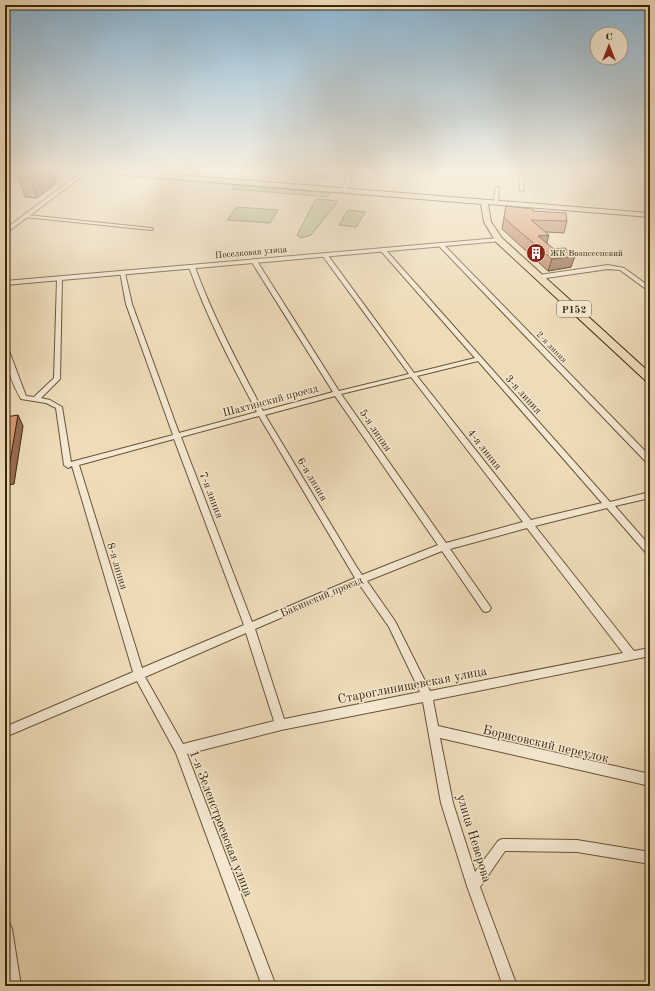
<svg xmlns="http://www.w3.org/2000/svg" width="655" height="991" font-family="'Old Standard TT',serif">
  <rect width="100%" height="100%" fill="#eedcb9"/>
  <filter id="stains"><feTurbulence type="fractalNoise" baseFrequency=".005" numOctaves="4"/><feColorMatrix values="0 0 0 0 .2 0 0 0 0 .09 0 0 0 0 .02 0 0 0 .5 -.17"/></filter>
  <radialGradient id="worn" r=".72"><stop offset=".6" stop-color="#630" stop-opacity="0"/><stop offset="1" stop-color="#630" stop-opacity=".3"/></radialGradient>
  <path fill="#b8c090" stroke="#7a744c" d="M235 185 330 193 328 197 232 189Z
    M316 199 338 201 311 235 301 238 297 235Z
    M237 207 278 210 270 223 227 220Z
    M348 210 365 212 356 227 339 225Z"/>
  <g fill="none" stroke-linecap="round" stroke-linejoin="round">
    <g stroke="#685435" stroke-width="2">
      <path id="minor" d="M519 172H523L524 190 522 191 520 190Z
        M595 172H619L650 175V177Z
        M497 187 499 188 498 203 496 204 494 203 495 188Z
        M27 215 151 228 153 229 151 230 25 217V216Z
        M439 244H443L650 456V464L647 463 439 246Z
        M381 249H385L610 502 650 492V498L615 506 650 546V555L647 554 607 508 535 526 634 651 650 648V656L433 700 438 726 650 774V786L440 738 453 803 475 872 498 841 502 839 577 840 650 852V864L577 852 505 851 480 887 517 986H503L467 886 441 803 423 702 281 730 187 754 276 986H262L176 753 137 681 5 737V727L133 672 72 466 68 468 64 465 56 408 46 403 21 399C12 384 5 364 5 346L8 348 26 396 34 397 54 378 57 279 62 278 60 379 41 398 50 400 62 407 71 462 173 435 126 304 120 272 125 273 132 304 179 433 257 412C232 365 207 318 189 267L190 266 195 267C213 317 238 363 263 411L333 392 251 261 254 259 257 261 339 391 409 374 322 255 325 253 327 254 414 373 475 358 381 251ZM478 361 602 503 531 520 417 376ZM411 377 523 522 446 543 341 394ZM335 396 438 545 362 575 356 566 265 415ZM259 416 355 578 252 622 181 437ZM174 439 244 625 142 668 79 465ZM527 528 623 653 430 691 395 621 367 581 442 551 483 611 486 612 489 611 491 608 489 605 450 549ZM359 584 389 627 420 692 284 719 255 629ZM246 633 274 721 183 744 145 677Z
        M608 265 624 268 650 287V292L620 270 608 269 539 279 536 277 539 275Z
        M5 922 10 924 12 929 21 986H7L5 973Z"/>
    </g>
    <g stroke="#685435" stroke-width="2">
      <path id="tertiary" d="M82 172H88L5 234V229Z
        M348 172H353L346 191 341 192Z
        M499 238 502 240 501 241 5 285V281Z"/>
    </g>
    <g stroke="#3b2709" stroke-width="2">
      <path id="primary" d="M109 172H142L650 213V217L488 204 491 222 502 238 650 373V382L646 381 496 242 484 222 481 204 112 174Z"/>
    </g>
    <use href="#minor" fill="#f4e8d2" fill-rule="evenodd"/>
    <use href="#tertiary" fill="#f4e8d2" fill-rule="evenodd"/>
    <use href="#primary" fill="#eedcb9" fill-rule="evenodd"/>
  </g>
  <path fill="#bb8564" stroke="#3b2709" d="M17 172H53L56 183 37 198 25 197Z
    M318 172H332L328 178 318 177Z
    M506 206 533 211 567 221 564 233 546 232 547 243 571 267 548 271 502 229Z"/>
  <path fill="#986c51" stroke="#3b2709" d="M29 172H53L56 183 37 198Z
    M328 172H332L328 178Z
    M549 235 546 246 538 236Z
    M575 256 571 267 548 271 552 259Z
    M18 415 23 426 14 484 5 486V474Z"/>
  <path fill="#d99b74" stroke="#3b2709" d="M506 206 533 209V211L566 213 567 221 531 220 549 235 538 236 554 249 565 248 575 256 552 259 504 218Z
    M18 415 8 473 5 474V417Z"/>
  <linearGradient id="sky" x2="0" y2="1"><stop stop-color="#8ab6d5"/><stop offset="0.55" stop-color="#f7efe0"/><stop offset="1" stop-color="#f7efe0" stop-opacity="0"/></linearGradient>
  <rect width="655" height="311" fill="url(#sky)"/>
  <defs>
    <g id="building-disc" transform="scale(1)"><circle r="9.5" fill="#8f2418" stroke="#f4e8d2"/><path d="M-4-6H4V6H1V3H-1V6H-4ZM-2.5-4.3h1.7v1.8h-1.7ZM.8-4.3h1.7v1.8H.8ZM-2.5-1h1.7V.8h-1.7ZM.8-1h1.7V.8H.8Z" fill="#fff"/></g>
  </defs>
  <g fill-rule="evenodd">
    <use href="#building-disc" x="536" y="253"/>
  </g>
  <g text-anchor="middle" stroke-width="3" stroke-linejoin="round" paint-order="stroke">
    <g font-size="9" fill="#3b2709" stroke="#f4e8d2">
      <text transform="translate(251 252) rotate(-5)" y="3">Поселковая улица</text>
      <text transform="translate(552 347) rotate(46)" y="3">2-я линия</text>
    </g>
    <g font-size="9" fill="#3b2709" stroke="#f4e8d2" text-anchor="start">
      <text x="550" y="256">ЖК Вознесенский</text>
    </g>
    <rect fill="#f4e8d2" stroke="#726145" stroke-width="1" x="557" y="301" width="34" height="16" rx="3"/>
    <g font-size="10" font-weight="bold" fill="#3b2709">
      <text x="574" y="313">Р152</text>
    </g>
    <g font-size="11" fill="#3b2709" stroke="#f4e8d2">
      <text transform="translate(524 394) rotate(48)" y="4">3-я линия</text>
      <text transform="translate(270 400) rotate(-15)" y="4">Шахтинский проезд</text>
      <text transform="translate(376 430) rotate(56)" y="4">5-я линия</text>
      <text transform="translate(485 449) rotate(52)" y="4">4-я линия</text>
      <text transform="translate(313 479) rotate(59)" y="4">6-я линия</text>
      <text transform="translate(212 495) rotate(69)" y="4">7-я линия</text>
      <text transform="translate(118 566) rotate(73)" y="4">8-я линия</text>
      <text transform="translate(321 596) rotate(-23)" y="4">Бакинский проезд</text>
    </g>
    <g font-size="13" fill="#3b2709" stroke="#f4e8d2">
      <text transform="translate(412 684) rotate(-11)" y="5">Староглинищевская улица</text>
      <text transform="translate(546 743) rotate(13)" y="5">Борисовский переулок</text>
      <text transform="translate(222 823) rotate(69)" y="5">1-я Зеленстроевская улица</text>
      <text transform="translate(475 838) rotate(73)" y="5">улица Неверова</text>
    </g>
  </g>
  <rect width="655" height="991" fill="none" stroke="#eedcb9" stroke-width="20"/>
  <rect x="6" y="6" width="643" height="979" fill="none" stroke="#3b2709" stroke-width="2"/>
  <rect x="10" y="10" width="635" height="971" fill="none" stroke="#3b2709"/>
  <g transform="translate(609 46)"><circle r="19" fill="#f4e8d2" stroke="#aa9b82"/>
  <path d="M0-3L7 15L0 10L-7 15Z" fill="#8f2418"/>
  <text y="-6" font-size="11" font-weight="bold" text-anchor="middle" fill="#3b2709">С</text>
  </g>
  <rect width="100%" height="100%" filter="url(#stains)"/>
  <rect width="100%" height="100%" fill="url(#worn)"/>
</svg>
